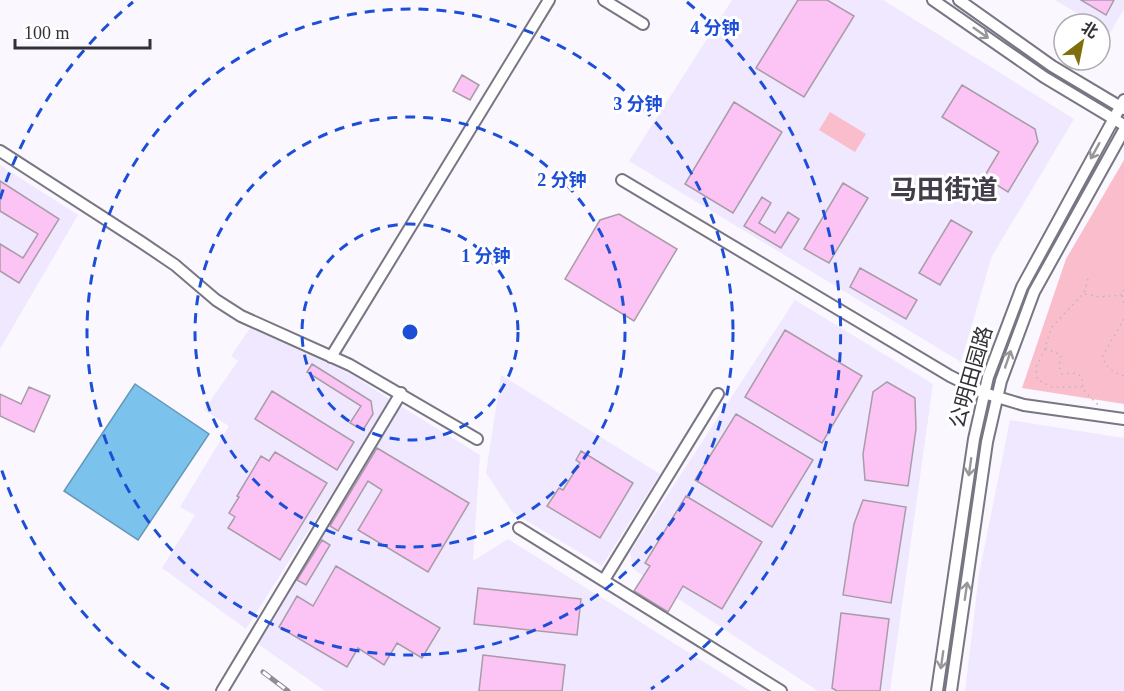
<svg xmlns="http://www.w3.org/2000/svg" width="1124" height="691" font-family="'Times New Roman','Noto Sans SC',serif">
  <rect width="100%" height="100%" fill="#faf8fe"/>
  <path fill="#efe8ff" d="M732 0H883L1074 119 992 256 961 362 629 161Z
    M1055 0H1124V9L1110 33 1100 27V24H1095Z
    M0 165 78 215 0 349Z
    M795 300 933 384 890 691H818L633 569 630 552Z
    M250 328 349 373 391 400 246 629 162 568 195 515 180 507 229 426 204 410 238 361 231 356Z
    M501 375 660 474 602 566 512 512 486 473Z
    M399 405 480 455 473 561 508 539 750 691H325L258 644Z
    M1010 420 1124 438V691H965L979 574Z"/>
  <path fill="#f9bdcc" d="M830 112 866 134 855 152 819 130Z
    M1124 160V404L1022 388 1066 259Z"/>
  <path fill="#7bc3ec" stroke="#6597b6" stroke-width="1.5" d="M135 384 209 434 138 540 64 491Z"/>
  <path fill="#fcc3f5" stroke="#a99ca7" stroke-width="1.5" d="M798 0H827L854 16 804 97 756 68Z
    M1081 0H1114L1106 15Z
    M462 75 479 85 470 100 453 91Z
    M962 85 1035 129 1038 142 1008 192 984 177 999 152 942 117Z
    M734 102 782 132 733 213 685 184Z
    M0 181 59 219 19 283 0 271V244L23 258 38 234 0 211Z
    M843 183 868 198 829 263 804 249Z
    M762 197 771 203 759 223 775 233 788 212 799 219 781 248 744 226Z
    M619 214 677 249 634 321 565 279 600 220Z
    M951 220 972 232 940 285 919 273Z
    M860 268 917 300 906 319 850 287Z
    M785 330 862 376 822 443 745 397Z
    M312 364 371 401 373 414 363 430 350 423 361 406 307 372Z
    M887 382 915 398 916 429 908 486 865 480 863 454 873 392Z
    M29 387 50 396 34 432 0 416V394L21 404Z
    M272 391 354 442 337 470 255 419Z
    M736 414 813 460 772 527 695 480Z
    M377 448 469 503 428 572 358 530 382 490 368 481 338 531 330 526Z
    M581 451 633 483 600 538 547 506 559 488 563 490 580 463 576 460Z
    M275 452 327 483 280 560 228 528 235 517 229 513 239 497 237 496 261 456 269 461Z
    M686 496 762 542 722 609 683 586 668 612 634 591 650 566 645 563Z
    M863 500 906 507 891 603 843 595 854 524Z
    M322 540 330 545 306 585 297 580Z
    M336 566 440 628 422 658 397 643 384 665 358 648 347 667 279 627 297 596 313 606Z
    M478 588 581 599 577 635 474 624Z
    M841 613 889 619 880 691H837L832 688Z
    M483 655 565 665 562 691H479Z"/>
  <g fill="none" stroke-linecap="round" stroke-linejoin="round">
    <g stroke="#797583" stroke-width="14">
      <path id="minor" d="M604 0 643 24
        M933 0 1044 77 1124 125
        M959 0 1052 66 1124 109
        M0 151 141 242 175 265 216 300 241 316 350 365 477 439
        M622 180 950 376 984 393 1024 405 1124 419
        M331 357 549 0
        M519 528 781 691
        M604 580 718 394
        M222 691 401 393
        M937 691 974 439 988 377 1022 287 1124 100
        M951 691 987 442 1001 381 1034 292 1124 130"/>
    </g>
    <path stroke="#b9b7bd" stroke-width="1.5" stroke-dasharray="1.5 4.5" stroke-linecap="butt" d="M1088 279 1084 293 1051 328 1045 348 1061 355 1059 366 1062 374 1073 373 1082 376C1081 394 1090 395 1098 405
      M1124 290 1122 295 1124 303
      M1085 294 1100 297 1122 295
      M1124 319 1102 357C1107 368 1113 372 1124 376
      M1045 349 1036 367 1037 379 1051 387H1082"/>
    <use href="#minor" stroke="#fff" stroke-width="10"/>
    <g stroke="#8e8d93" stroke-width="5">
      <path id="rail" d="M263 672 288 691"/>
    </g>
    <use href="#rail" stroke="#fff" stroke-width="3" stroke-dasharray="9" stroke-linecap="butt"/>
  </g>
  <defs><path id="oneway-shaft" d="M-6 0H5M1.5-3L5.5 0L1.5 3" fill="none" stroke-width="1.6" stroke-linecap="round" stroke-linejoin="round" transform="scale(1.5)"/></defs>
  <g stroke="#98989b">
    <use href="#oneway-shaft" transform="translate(981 33) rotate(35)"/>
    <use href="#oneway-shaft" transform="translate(1095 151) rotate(119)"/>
    <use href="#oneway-shaft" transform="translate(1008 359) rotate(-71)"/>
    <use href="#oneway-shaft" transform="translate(970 467) rotate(98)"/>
    <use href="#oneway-shaft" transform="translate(966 591) rotate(-82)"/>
    <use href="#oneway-shaft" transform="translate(942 660) rotate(98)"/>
  </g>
  <g fill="none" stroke="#1d4ed8" stroke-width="3" stroke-dasharray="10 8">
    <circle cx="410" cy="332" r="108"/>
    <circle cx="410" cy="332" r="215"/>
    <circle cx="410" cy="332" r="323"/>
    <path d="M169 689A431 431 0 0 1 0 465M0 199A431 431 0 0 1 133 2M687 2A431 431 0 0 1 651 689"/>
  </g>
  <g text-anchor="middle" stroke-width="6" stroke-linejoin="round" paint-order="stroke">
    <g font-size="21" fill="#323137" stroke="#fff">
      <text transform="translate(971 377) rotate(-74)" y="7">公明田园路</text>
    </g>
    <g font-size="27" font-weight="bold" fill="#413d49" stroke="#fff">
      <text x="944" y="199">马田街道</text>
    </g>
  </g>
  <circle cx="410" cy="332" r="9" fill="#1d4ed8" stroke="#fff" stroke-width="3"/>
  <g font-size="18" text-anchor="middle" font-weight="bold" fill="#1d4ed8" stroke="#fff" stroke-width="6" stroke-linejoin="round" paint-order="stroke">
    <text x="715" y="34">4 分钟</text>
    <text x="638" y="110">3 分钟</text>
    <text x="562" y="186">2 分钟</text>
    <text x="486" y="262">1 分钟</text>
  </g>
  <g transform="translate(1082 42) rotate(32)"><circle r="28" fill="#ffffff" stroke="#adadaf" stroke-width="1.5"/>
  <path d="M0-4.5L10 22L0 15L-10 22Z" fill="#7e6e0c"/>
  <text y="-9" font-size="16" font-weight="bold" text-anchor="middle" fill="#323137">北</text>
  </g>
  <path d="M15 39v9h135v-9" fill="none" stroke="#323137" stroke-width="3"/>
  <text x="24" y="39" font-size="18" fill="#323137" stroke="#ffffff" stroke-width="4.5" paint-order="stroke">100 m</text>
</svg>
